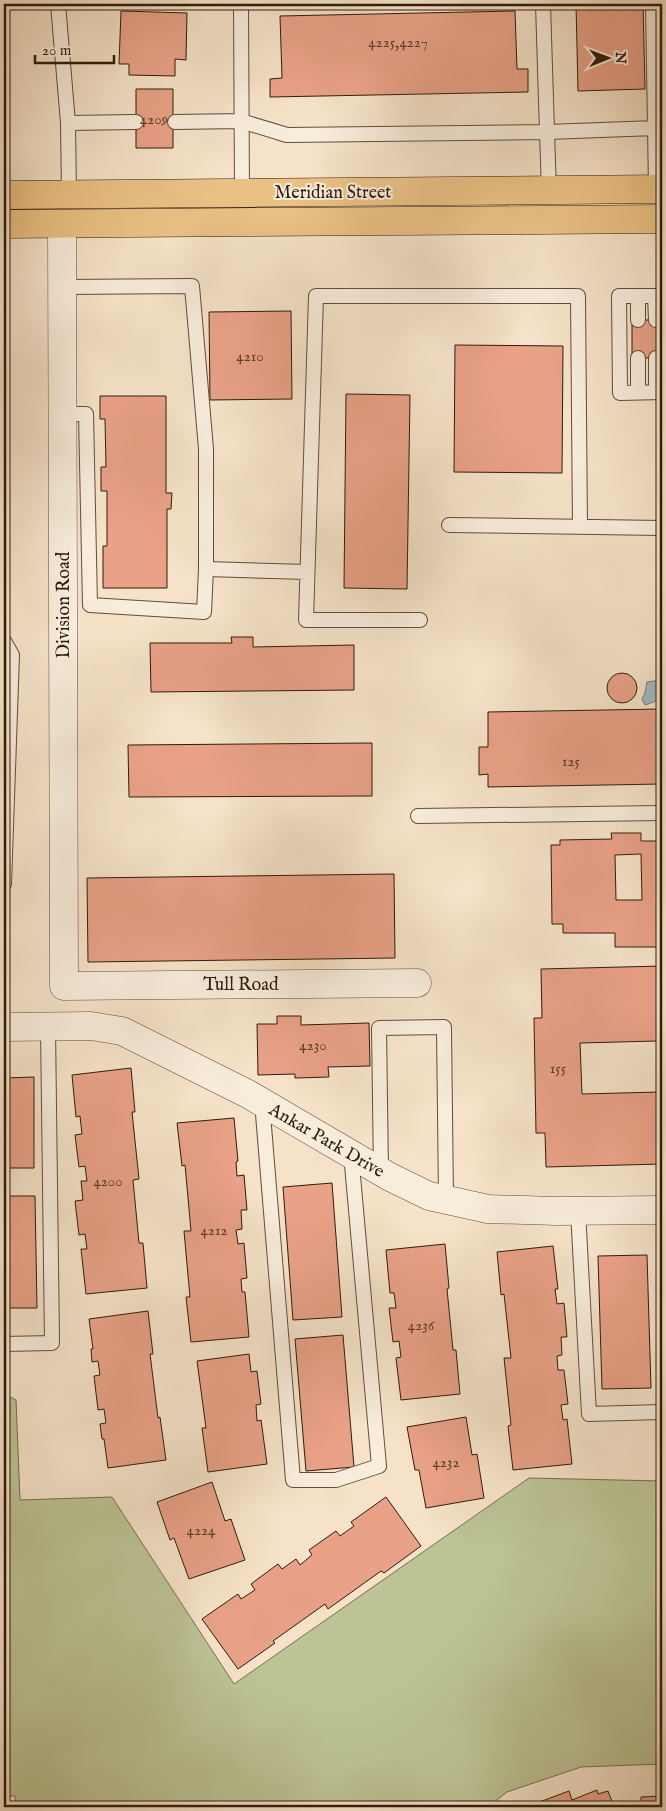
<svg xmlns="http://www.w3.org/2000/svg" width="666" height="1811" font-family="'IM FELL English',serif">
  <rect width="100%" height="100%" fill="#f5e2c8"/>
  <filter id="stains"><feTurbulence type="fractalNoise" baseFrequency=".004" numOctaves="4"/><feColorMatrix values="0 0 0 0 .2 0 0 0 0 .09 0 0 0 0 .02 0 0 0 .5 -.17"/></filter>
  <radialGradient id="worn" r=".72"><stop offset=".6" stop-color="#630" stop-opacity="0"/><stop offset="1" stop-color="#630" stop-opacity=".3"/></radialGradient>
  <path fill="#bcc395" stroke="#757050" d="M4 1394 16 1400 20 1500 112 1497 234 1684 529 1478 662 1481V1764L581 1767 507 1792 488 1807H16L15 1796H4Z"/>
  <path fill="#a2bac1" stroke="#747b79" d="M662 680V699L645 705 642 699 645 693 647 682Z"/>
  <path fill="#e9a187" stroke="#2e1c0c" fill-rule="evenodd" d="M576 4H643L645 89 578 91Z
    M121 11 187 13 186 60 175 59V76L129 75V64H119Z
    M515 11 517 69H528V92L270 97V79L282 78 280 16Z
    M136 89H173V148H136Z
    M291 311 292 399 210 400 209 312Z
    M632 320H662V358H632Z
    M455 345 563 346 562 473 454 472Z
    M346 394 410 395 407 589 344 588Z
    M100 396H166V493H172L171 509H167V588H103V546H107V491H101V467H106L105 419H100Z
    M661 444H662V492Z
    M231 637H253V647L354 645V690L151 692 150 643H232Z
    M607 688a15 15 0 1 1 30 0a15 15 0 1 1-30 0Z
    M662 709V784L488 787V774L479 775V747H488V712Z
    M372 743V796L129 797 128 745Z
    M611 833H641V841H662V933H661V947H615V933H563V924H552L551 845H560V840L612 839ZM641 854 642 900H616L615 855Z
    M394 874 395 958 88 962 87 878Z
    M662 966V1164L546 1167 545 1133H536L534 1018H542L541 969ZM657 1041 659 1092 582 1094 580 1043Z
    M277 1016H301V1025L369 1023 370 1066 328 1067 329 1077 295 1078V1074L258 1075 257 1024H277Z
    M131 1068 135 1112H132L139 1179 133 1180 139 1243H143L147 1288 86 1294 81 1249H87L85 1234 79 1235 75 1201 83 1200 81 1181H87L85 1166 79 1167 75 1135 82 1134 80 1116 76 1117 72 1075Z
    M34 1077V1168H4V1078Z
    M234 1118 238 1161 236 1162 237 1176 244 1175 247 1210H241L242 1229 236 1230 238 1244 244 1243 247 1278 241 1279 242 1292H245L249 1337 191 1342 186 1297H190L184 1231H191L185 1165 182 1166 177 1123Z
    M332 1183 342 1317 293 1320 283 1187Z
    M4 1196H35L37 1308H4Z
    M445 1244 449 1288 447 1289 453 1350H456L460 1394 401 1400 396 1358 401 1357 399 1341 393 1342 389 1308H396L394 1293H390L386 1250Z
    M553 1246 558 1289H555L557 1304 564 1303 567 1337H561L562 1355 557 1356 558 1370H564L568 1404 561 1405 563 1420 567 1419 572 1464 513 1470 508 1426 511 1425 504 1358H511L504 1294 501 1295 497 1252Z
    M647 1255 651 1388 602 1389 598 1256Z
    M148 1311 153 1354H150L158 1418 160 1417 166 1460 108 1468 104 1439H102L100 1424 106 1423 104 1409 98 1410 94 1376 100 1375 98 1361 92 1362 91 1349H93L89 1319Z
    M343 1335 354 1467 306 1471 295 1339Z
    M249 1354 251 1372 257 1371 261 1404 256 1405 257 1421 261 1420 267 1464 208 1472 202 1428H206L197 1361Z
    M466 1417 472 1455 477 1454 484 1498 426 1508 419 1470H415L407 1427Z
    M212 1482 225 1521 231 1519 245 1560 189 1579 174 1538 170 1540 157 1502Z
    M386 1497 421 1546 384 1573 381 1571 328 1609 325 1604 273 1641 275 1643 238 1669 202 1619 238 1594 241 1599 255 1590 251 1584 278 1564 282 1569 296 1559 300 1565 312 1555 309 1550 336 1531 340 1536 354 1526 351 1522Z
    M597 1790 598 1794 608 1791 614 1807H526L569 1791 572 1800Z
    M662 1796V1807H641V1797Z"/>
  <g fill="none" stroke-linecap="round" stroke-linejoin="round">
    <g stroke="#604e3b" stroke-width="16">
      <path id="lane" d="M58 4 68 123 69 195
        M241 4 242 193
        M543 4 547 132 655 128 656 189
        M653 4 655 128
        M175 122 241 121 287 135 547 132 549 191
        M68 123 136 122
        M62 287 192 286 206 449V569
        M655 296 656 320
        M662 296H619L620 393 662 392
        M638 320V296
        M638 358V392
        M656 358V392
        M63 414H86L90 605 204 612 206 569 307 572
        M449 525 662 528
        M420 620H306L316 296H578L580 527
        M4 641 12 655 4 884
        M418 816 662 813
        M262 1102 293 1480H336L379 1466 351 1154
        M381 1172 379 1028 444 1027 446 1200
        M578 1211 589 1414 662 1412
        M4 1344 52 1343 48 1027"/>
    </g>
    <g stroke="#604e3b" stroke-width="29">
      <path id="street" d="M62 224 64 986 417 983
        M4 1027 91 1026 122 1031 248 1094 390 1177 429 1196 488 1209 556 1211 662 1210"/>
    </g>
    <g stroke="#2e1c0c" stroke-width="29">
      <path id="highway" d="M4 195 662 189
        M4 224 662 219"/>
    </g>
    <use href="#lane" stroke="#f8ecdb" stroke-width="14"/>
    <use href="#street" stroke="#f8ecdb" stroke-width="28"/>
    <use href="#highway" stroke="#eac184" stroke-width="28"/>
  </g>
  <g text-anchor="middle" stroke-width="4" stroke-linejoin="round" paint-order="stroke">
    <g font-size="15" fill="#5d3d2b">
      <text x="398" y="47">4225,4227</text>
      <text x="154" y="124">4209</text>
      <text x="250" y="361">4210</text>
      <text x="571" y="766">125</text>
      <text x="313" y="1050">4230</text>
      <text x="558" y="1073">155</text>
      <text x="108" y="1186">4200</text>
      <text x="214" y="1235">4212</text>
      <text x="421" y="1330">4236</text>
      <text x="446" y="1467">4232</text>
      <text x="201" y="1535">4224</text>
    </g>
    <g font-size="18" fill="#2e1c0c" stroke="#f8ecdb">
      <text x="333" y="198">Meridian Street</text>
      <text transform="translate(63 605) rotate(-90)" y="6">Division Road</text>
      <text x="241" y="990">Tull Road</text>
      <text transform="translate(327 1140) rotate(30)" y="6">Ankar Park Drive</text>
    </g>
  </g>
  <rect width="666" height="1811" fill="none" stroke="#f5e2c8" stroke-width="20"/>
  <rect x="5" y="5" width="656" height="1801" fill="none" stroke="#2e1c0c" stroke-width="2.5"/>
  <rect x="10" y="10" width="646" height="1791" fill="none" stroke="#2e1c0c"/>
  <g transform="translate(608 58) rotate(89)" stroke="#f8ecdb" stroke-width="4" paint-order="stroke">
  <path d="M0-4L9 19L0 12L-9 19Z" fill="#2e1c0c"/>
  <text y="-8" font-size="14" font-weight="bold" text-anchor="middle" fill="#2e1c0c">N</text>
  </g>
  <path d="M35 55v8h79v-8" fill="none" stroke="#2e1c0c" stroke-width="2.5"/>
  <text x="42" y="55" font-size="15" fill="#2e1c0c" stroke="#f8ecdb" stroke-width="4" paint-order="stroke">20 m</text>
  <rect width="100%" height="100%" filter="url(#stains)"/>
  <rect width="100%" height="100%" fill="url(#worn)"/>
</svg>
